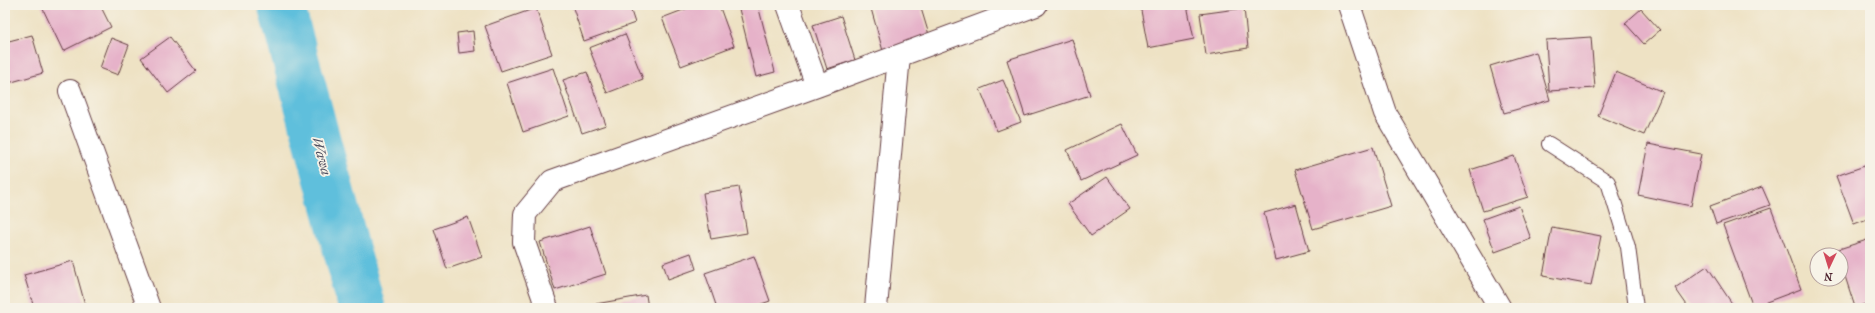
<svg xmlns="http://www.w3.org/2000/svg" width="1875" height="313" font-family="'IM FELL French Canon',serif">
  <rect width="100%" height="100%" fill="#f7f3e8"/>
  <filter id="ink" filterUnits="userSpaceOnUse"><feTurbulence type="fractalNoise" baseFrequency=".025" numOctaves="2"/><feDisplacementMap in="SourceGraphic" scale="8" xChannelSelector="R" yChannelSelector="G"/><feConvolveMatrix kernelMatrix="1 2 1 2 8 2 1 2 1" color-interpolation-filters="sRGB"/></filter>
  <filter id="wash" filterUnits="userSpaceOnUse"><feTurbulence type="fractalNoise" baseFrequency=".012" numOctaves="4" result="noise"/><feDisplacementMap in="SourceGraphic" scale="16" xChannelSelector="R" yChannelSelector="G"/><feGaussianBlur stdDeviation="0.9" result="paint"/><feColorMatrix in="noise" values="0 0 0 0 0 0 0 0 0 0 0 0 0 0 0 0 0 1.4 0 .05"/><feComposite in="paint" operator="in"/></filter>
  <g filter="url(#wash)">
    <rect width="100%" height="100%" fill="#eee2c4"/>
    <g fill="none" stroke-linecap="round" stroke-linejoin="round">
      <path stroke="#5ebfdc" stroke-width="47" d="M281 5 362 308"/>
    </g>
    <g id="blocks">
      <path fill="#e6b2c9" d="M41 5H100L111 27 63 51Z
        M572 5H629L635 23 584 41Z
        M696 5H719L734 46 681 66 662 18Z
        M738 5H758L775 72 756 77Z
        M870 5H920L930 38 883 51Z
        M1140 5H1187L1194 39 1148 48Z
        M536 8 552 54 501 71 485 26Z
        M1244 8 1248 48 1206 55 1200 14Z
        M1641 9 1660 30 1644 44 1625 23Z
        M841 16 855 60 827 69 813 25Z
        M473 31 475 51 459 53 457 33Z
        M625 34 643 79 607 93 589 48Z
        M32 35 43 73 5 84V42Z
        M170 37 196 71 168 93 141 58Z
        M1591 37 1595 88 1549 91 1546 40Z
        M111 38 129 45 118 75 100 68Z
        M1072 39 1090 95 1025 116 1007 60Z
        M1536 52 1550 100 1504 113 1490 66Z
        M553 68 569 116 523 132 507 83Z
        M587 72 606 125 582 133 563 80Z
        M1616 72 1663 92 1644 135 1598 116Z
        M1003 80 1021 122 997 131 980 89Z
        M1122 124 1137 155 1081 181 1067 150Z
        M1648 144 1701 154 1691 206 1638 195Z
        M1373 147 1391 206 1313 229 1295 170Z
        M1514 156 1528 197 1483 211 1470 170Z
        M1870 164V218L1854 224 1836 176Z
        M1107 177 1130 209 1091 236 1068 204Z
        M739 187 747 233 711 239 703 193Z
        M1762 187 1770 205 1716 224 1710 206Z
        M1296 204 1309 251 1276 260 1264 213Z
        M1519 206 1531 239 1495 252 1483 219Z
        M1771 208 1801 289 1753 307 1723 225Z
        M468 217 482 257 447 269 434 229Z
        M590 226 606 274 555 290 540 242Z
        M1552 227 1601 236 1591 285 1543 276Z
        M1870 239V303L1855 307 1841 264V255H1838L1836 250Z
        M691 253 696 269 668 279 663 263Z
        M754 256 770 301 750 308H717L705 273Z
        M73 261 86 308H34L24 275Z
        M1707 266 1735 308H1689L1675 288Z
        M646 295 648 308H590V305Z"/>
    </g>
  </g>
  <g filter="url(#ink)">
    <use href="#blocks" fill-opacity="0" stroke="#633c42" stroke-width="1"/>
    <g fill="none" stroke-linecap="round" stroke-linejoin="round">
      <g stroke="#633c42" stroke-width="16">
        <path id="service" d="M1549 144 1608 182 1628 247 1636 308"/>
      </g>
      <g stroke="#633c42" stroke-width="24">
        <path id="minor" d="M788 5 817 86
          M1349 5 1385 113 1500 308
          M70 91 149 308
          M547 308 524 242 525 214 552 181 817 86 1036 5
          M876 308 899 56"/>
      </g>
      <use href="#service" stroke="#fff" stroke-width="14"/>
      <use href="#minor" stroke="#fff" stroke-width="22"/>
    </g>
  </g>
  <g text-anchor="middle" stroke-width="3.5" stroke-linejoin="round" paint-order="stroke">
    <g font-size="14" font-style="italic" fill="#504f60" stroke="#f7f3e8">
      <text transform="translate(322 156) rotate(75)" y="5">Wawa</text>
    </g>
  </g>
  <rect width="1875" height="313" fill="none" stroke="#f7f3e8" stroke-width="20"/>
  <g transform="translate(1829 267) rotate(184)"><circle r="19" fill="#f7f3e8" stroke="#b29e9c"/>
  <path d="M0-3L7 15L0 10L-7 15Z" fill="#d1495b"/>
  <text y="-6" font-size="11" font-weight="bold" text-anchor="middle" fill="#4a1f2b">N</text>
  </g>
</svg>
